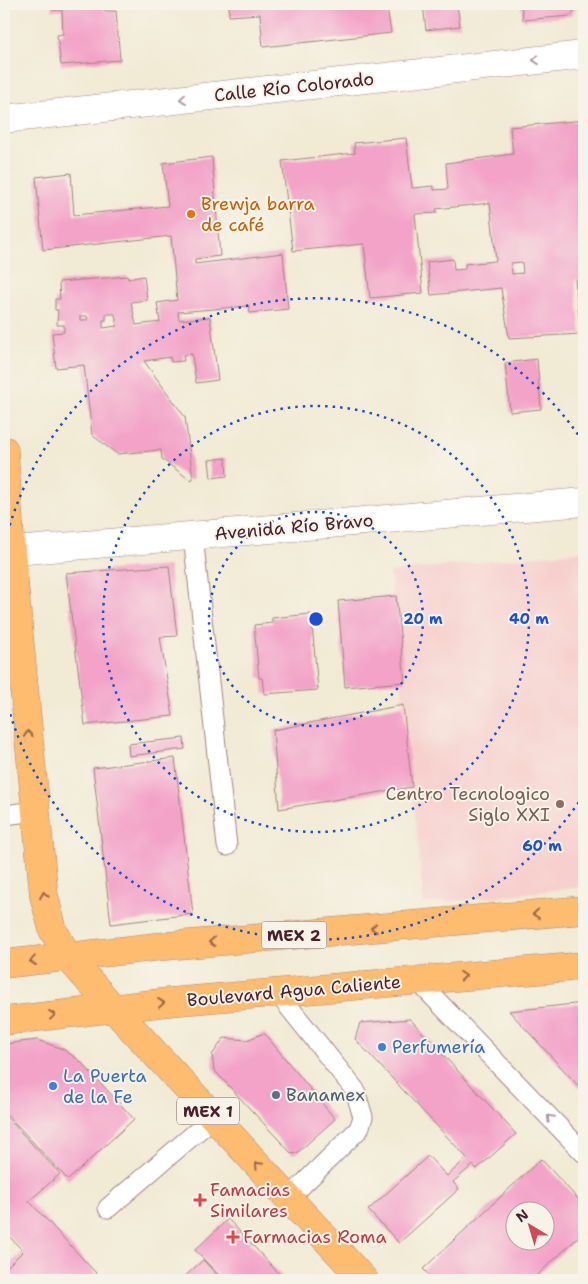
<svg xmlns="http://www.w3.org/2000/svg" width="588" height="1284" font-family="'Shantell Sans',sans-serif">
  <rect width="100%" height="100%" fill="#f7f3e8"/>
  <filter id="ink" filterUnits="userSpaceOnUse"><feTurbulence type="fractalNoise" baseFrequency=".02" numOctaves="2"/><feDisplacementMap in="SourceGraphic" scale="10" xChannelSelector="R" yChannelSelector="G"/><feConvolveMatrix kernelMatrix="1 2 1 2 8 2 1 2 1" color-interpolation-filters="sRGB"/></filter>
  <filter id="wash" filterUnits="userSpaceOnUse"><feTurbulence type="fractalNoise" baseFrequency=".0096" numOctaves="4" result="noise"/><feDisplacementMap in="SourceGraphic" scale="20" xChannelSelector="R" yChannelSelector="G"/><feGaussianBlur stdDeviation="1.12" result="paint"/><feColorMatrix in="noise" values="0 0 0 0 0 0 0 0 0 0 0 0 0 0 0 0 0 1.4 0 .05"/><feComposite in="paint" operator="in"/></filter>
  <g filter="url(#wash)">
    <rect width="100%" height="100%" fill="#f1ead4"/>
    <path fill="#f7d0ce" d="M584 551V887L424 904 390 572Z"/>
    <g id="blocks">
      <path fill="#f3a2c8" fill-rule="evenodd" d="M52 4H106L105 11H116L120 60 61 65 57 35 63 34 62 10H52Z
        M229 4H403V6L387 8 391 33 263 47 260 14 229 16Z
        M423 4H457L460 26 426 30Z
        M521 4H579L570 16 523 20Z
        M584 120V280H575L581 334 509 338 501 288 431 295 427 262 453 259 454 270 465 269V264L496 261 490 203 436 209 437 213 415 214 423 293 370 298 364 244 293 251 282 161 355 153 354 143 406 138 412 188 434 186V190L448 189 446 163 513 154 510 127ZM522 262 523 273 512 274 511 263Z
        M212 157 220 256 195 259V264L283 253 288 309 250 313 249 306 178 312 179 320 210 317 218 380 196 383 192 354 183 355 184 361 171 362 170 357 144 361 185 417 193 479 190 480 162 459 161 450 117 454 92 435 84 365 56 368 52 333 64 332V325H57L58 310H55V299H60L59 282 127 276 128 279 144 276 147 300 131 302 136 325 160 322 157 303 177 300 171 236 43 250 36 177 71 173 74 215 168 206 163 163ZM106 314H115L117 326 103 328V320H106ZM80 316H87L88 320H80Z
        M537 359 541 409 510 412 505 363Z
        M226 458 227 476 211 478 209 460Z
        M169 566 177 636 160 637 173 716 85 725 66 573Z
        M396 596 405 682 345 687 338 601Z
        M311 614 318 690 264 694 262 678H259L254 625 272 623V618Z
        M403 705 412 787 279 809 273 730Z
        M184 738 185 749 129 756 128 744Z
        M175 758 193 914 111 924 93 768Z
        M413 791 414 796H399L400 792Z
        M584 1003V1092L509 1011Z
        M410 1019 516 1134 477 1169 473 1165 453 1182 459 1189 399 1243 368 1210 428 1156 447 1176 467 1158 355 1039 360 1023Z
        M264 1033 335 1119 297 1153 292 1154 214 1070 212 1055 224 1038 247 1040Z
        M37 1040 63 1049 80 1061 134 1119 68 1180 4 1111V1044Z
        M4 1114 60 1174 29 1201 96 1273 91 1278 93 1280H4V1270L23 1251 4 1231Z
        M541 1159 578 1199 584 1195V1232L532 1280H434L423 1269ZM516 1212H546V1242H516Z
        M228 1219 285 1280H223L195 1250Z
        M203 1260 222 1280H181Z"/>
    </g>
  </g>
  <g filter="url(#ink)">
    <use href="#blocks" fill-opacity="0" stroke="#9e8480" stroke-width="1"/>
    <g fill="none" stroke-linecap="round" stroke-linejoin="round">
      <g stroke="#9e8480" stroke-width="21">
        <path id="lane" d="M193 536 227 846
          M4 815 36 811
          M417 980 584 1153
          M277 992 355 1090 363 1117 359 1129 289 1198
          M108 1208 214 1117"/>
      </g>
      <g stroke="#9e8480" stroke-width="29">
        <path id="street" d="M4 119 584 55
          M4 552 584 502"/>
      </g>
      <g stroke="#9e8480" stroke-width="29">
        <path id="primary" d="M4 450 11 551 44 896 53 930 68 957 113 1008 364 1280
          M4 964 155 947 584 910
          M4 1021 169 1002 584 966"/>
      </g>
      <use href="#lane" stroke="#fff" stroke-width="19"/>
      <use href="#street" stroke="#fff" stroke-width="28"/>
      <use href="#primary" stroke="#febc70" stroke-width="28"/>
    </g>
    <defs><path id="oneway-chevron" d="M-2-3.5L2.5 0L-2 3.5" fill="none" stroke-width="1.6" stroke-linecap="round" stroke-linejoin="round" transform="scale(1.25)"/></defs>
    <g stroke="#ae9aa0">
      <use href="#oneway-chevron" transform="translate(536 60) rotate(174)"/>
      <use href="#oneway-chevron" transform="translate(183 99) rotate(174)"/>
      <use href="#oneway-chevron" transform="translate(550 1118) rotate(-134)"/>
    </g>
    <g stroke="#9b664a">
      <use href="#oneway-chevron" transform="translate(28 734) rotate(-95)"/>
      <use href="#oneway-chevron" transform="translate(44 895) rotate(-99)"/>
      <use href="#oneway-chevron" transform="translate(536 914) rotate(175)"/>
      <use href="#oneway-chevron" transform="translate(374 928) rotate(175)"/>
      <use href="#oneway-chevron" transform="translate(212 942) rotate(175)"/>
      <use href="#oneway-chevron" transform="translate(33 961) rotate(173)"/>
      <use href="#oneway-chevron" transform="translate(463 976) rotate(-5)"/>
      <use href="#oneway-chevron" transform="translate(161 1003) rotate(-6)"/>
      <use href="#oneway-chevron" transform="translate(52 1015) rotate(-7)"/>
      <use href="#oneway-chevron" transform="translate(258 1165) rotate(-133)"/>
    </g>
  </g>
  <g fill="none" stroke="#1d4ed8" stroke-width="2.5" stroke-dasharray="2.5 5">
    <circle cx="316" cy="619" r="107"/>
    <circle cx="316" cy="619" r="213"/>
    <path d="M583 796A320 320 0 0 1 4 691M4 547A320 320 0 0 1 583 442"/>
  </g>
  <circle fill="#e8710a" stroke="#f7f3e8" stroke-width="2" cx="191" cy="214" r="5"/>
  <circle fill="#8d6e63" stroke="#f7f3e8" stroke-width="2" cx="560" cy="804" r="5"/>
  <g fill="#3f7fe0" stroke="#f7f3e8" stroke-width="2">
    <circle cx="382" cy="1047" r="5"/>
    <circle cx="53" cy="1086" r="5"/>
  </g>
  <circle fill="#5c6f8a" stroke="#f7f3e8" stroke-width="2" cx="276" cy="1095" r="5"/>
  <g fill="#e0444e" stroke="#f7f3e8" stroke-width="2">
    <path d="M197.5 1192.5h5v5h5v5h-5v5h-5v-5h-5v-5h5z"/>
    <path d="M230.5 1229.5h5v5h5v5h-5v5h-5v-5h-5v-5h5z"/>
  </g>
  <g text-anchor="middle" stroke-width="4" stroke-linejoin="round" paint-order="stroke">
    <g fill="#f7f3e8" stroke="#7e5f64" stroke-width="1">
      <rect x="261.5" y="921.5" width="65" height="27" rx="4"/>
      <rect x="177" y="1097.5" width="62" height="27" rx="4"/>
    </g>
    <g font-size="16" font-weight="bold" fill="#4a1f2b">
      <text x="294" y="941">MEX 2</text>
      <text x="208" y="1117">MEX 1</text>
    </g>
    <g font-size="18" fill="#4a1f2b" stroke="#f7f3e8">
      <text transform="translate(294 87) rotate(-6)" y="6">Calle Río Colorado</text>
      <text transform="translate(294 527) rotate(-5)" y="6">Avenida Río Bravo</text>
      <text transform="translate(294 991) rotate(-5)" y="6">Boulevard Agua Caliente</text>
    </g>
    <g font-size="18" fill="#c56008" stroke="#f7f3e8" text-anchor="start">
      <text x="201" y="210">Brewja barra<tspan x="201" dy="21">de café</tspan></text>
    </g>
    <g font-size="18" fill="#785e54" stroke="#f7f3e8" text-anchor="end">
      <text x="550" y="800">Centro Tecnologico<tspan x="550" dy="21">Siglo XXI</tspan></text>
    </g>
    <g font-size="18" fill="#366cbe" stroke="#f7f3e8" text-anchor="start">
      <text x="392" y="1053">Perfumería</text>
      <text x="63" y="1082">La Puerta<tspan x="63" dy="21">de la Fe</tspan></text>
    </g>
    <g font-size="18" fill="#4e5e75" stroke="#f7f3e8" text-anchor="start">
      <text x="286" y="1101">Banamex</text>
    </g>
    <g font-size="18" fill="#be3a42" stroke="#f7f3e8" text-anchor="start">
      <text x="210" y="1196">Famacias<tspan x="210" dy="21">Similares</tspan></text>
      <text x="243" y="1243">Farmacias Roma</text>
    </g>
  </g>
  <circle cx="316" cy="619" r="8" fill="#1d4ed8" stroke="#f7f3e8" stroke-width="2.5"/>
  <g font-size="15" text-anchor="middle" font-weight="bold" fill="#1d4ed8" stroke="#f7f3e8" stroke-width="4" stroke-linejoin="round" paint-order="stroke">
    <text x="423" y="624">20 m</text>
    <text x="529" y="624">40 m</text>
    <text x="542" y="851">60 m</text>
  </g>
  <rect width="588" height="1284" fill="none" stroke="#f7f3e8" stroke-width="20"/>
  <g transform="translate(530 1226) rotate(322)"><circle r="24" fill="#f7f3e8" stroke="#b29e9c"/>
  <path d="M0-4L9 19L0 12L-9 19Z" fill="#d1495b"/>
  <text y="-8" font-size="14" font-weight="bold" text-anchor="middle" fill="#4a1f2b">N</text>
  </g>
</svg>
